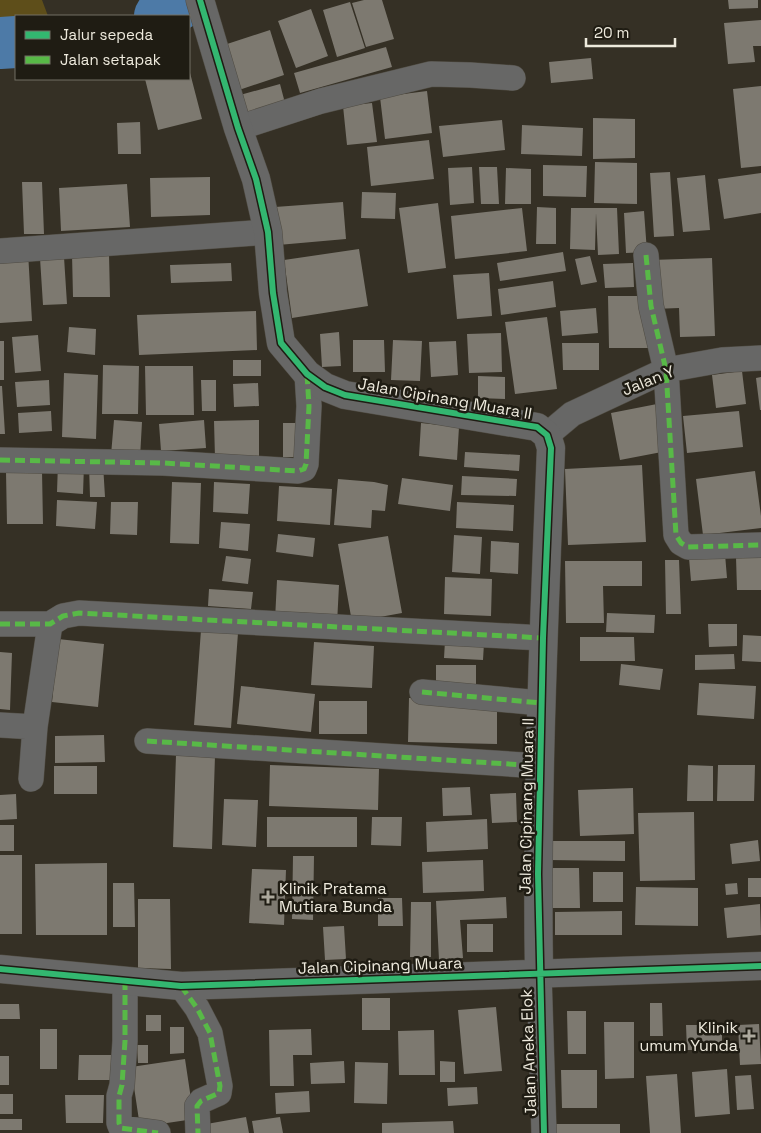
<svg xmlns="http://www.w3.org/2000/svg" width="761" height="1133" font-family="'Space Grotesk',sans-serif">
  <rect width="100%" height="100%" fill="#353025"/>
  <path fill="#5e4e1a" d="M0 0H42L48 16H16V33L0 34Z"/>
  <g fill="none" stroke-linecap="round" stroke-linejoin="round">
    <path stroke="#4d7aa7" stroke-width="52" d="M160 16 185 0
      M0 43 16 42"/>
  </g>
  <path fill="#7d7970" d="M364 0H382L394 39 366 47 352 3Z
    M728 0H758V8L729 9Z
    M350 2 365 48 337 57 323 10Z
    M311 9 328 56 296 68 278 21Z
    M761 20V46H753L755 62 728 64 724 23Z
    M270 30 284 75 239 90 224 45Z
    M386 47 392 67 300 93 294 73Z
    M591 58 593 79 551 83 549 62Z
    M189 69 202 119 158 130 145 79H189Z
    M280 84 285 103 245 113 240 95Z
    M761 86V166L741 168 733 89Z
    M427 91 432 133 385 139 380 97Z
    M372 103 377 142 347 145 343 106Z
    M593 118 635 119V158L593 159Z
    M502 120 505 150 443 157 439 126Z
    M140 122 141 154H118L117 123Z
    M522 125 583 128 582 156 521 154Z
    M429 140 434 179 371 186 367 147Z
    M595 162 637 163V204L594 203Z
    M543 165 587 166 586 197 543 196Z
    M472 167 474 203 450 205 448 168Z
    M479 167H497L499 204H481Z
    M506 168 531 169V204H505Z
    M670 172 674 236 654 237 650 173Z
    M761 173V213L724 219 718 179Z
    M705 175 710 230 683 232 677 178Z
    M210 177V215L151 217 150 178Z
    M22 182H42L44 234H24Z
    M127 184 130 227 61 231 59 188Z
    M362 192 396 193 395 219 361 218Z
    M343 202 346 239 278 245 275 207Z
    M438 203 446 268 408 273 399 208Z
    M537 207 556 208V244H536Z
    M522 208 527 251 455 259 451 216Z
    M571 208H617L619 254 598 255 596 213 595 250 570 249Z
    M644 211 647 252 626 253 624 213Z
    M359 249 368 306 292 318 284 260Z
    M28 252 32 321 0 323V254Z
    M563 252 566 271 500 281 497 263Z
    M72 254H109L110 297H73Z
    M590 256 597 282 581 285 575 259Z
    M64 257 67 304 43 305 40 258Z
    M712 258 715 336 680 337 679 308 654 309 651 260Z
    M231 263 232 281 171 283 170 265Z
    M633 263 634 287 605 288 603 264Z
    M489 273 492 316 457 319 453 275Z
    M553 281 556 307 501 315 498 289Z
    M608 296H648V348H609Z
    M596 308 598 333 562 336 560 311Z
    M256 311 257 350 139 355 137 315Z
    M547 317 557 389 515 394 505 322Z
    M69 327 96 329 95 355 67 352Z
    M339 332 341 366 322 367 320 334Z
    M501 333 502 372 469 373 467 334Z
    M38 335 41 371 15 373 12 337Z
    M353 340H384L385 372H353Z
    M393 340 422 341 420 381 391 380Z
    M0 341H4V380H0Z
    M456 341 458 375 431 377 429 342Z
    M562 343H599V370H563Z
    M233 360H261V376H233Z
    M103 365 139 366 138 414H102Z
    M145 366H193L194 415H146Z
    M742 371 746 404 716 408 712 375Z
    M64 373 98 375 96 439 62 437Z
    M478 376 505 377V399L478 398Z
    M761 377V410H760L756 378Z
    M49 380 50 405 17 407 15 382Z
    M201 380H216V411H202Z
    M258 383 259 406 234 407 233 384Z
    M0 386H2L5 434H0Z
    M657 404 667 451 620 460 611 413Z
    M51 411 52 431 19 433 18 413Z
    M739 411 743 447 687 453 683 416Z
    M114 420 142 422 140 458 111 455Z
    M204 420 206 448 161 451 159 424Z
    M259 420V457L215 458 214 421Z
    M283 423H298L299 457H283Z
    M421 423 459 427 457 460 419 456Z
    M465 452 520 455 519 471 464 467Z
    M58 463 84 465 83 494 57 492Z
    M103 464 105 497H90L89 465Z
    M642 465 646 542 568 545 565 469Z
    M42 471 43 524H7L6 472Z
    M755 471 761 516V528L703 535 696 479Z
    M462 476 517 479 516 496 461 495Z
    M402 478 453 485 450 511 398 504Z
    M338 479 374 482 388 485 385 511 372 510 371 528 334 525Z
    M172 482 201 483 199 544 170 543Z
    M214 482 250 484 248 514 213 512Z
    M279 486 332 489 330 525 277 521Z
    M57 500 97 502 95 529 56 526Z
    M111 502H138L137 535 110 534Z
    M457 502 514 505 513 531 456 528Z
    M221 522 250 524 248 551 219 548Z
    M278 534 315 538 313 557 276 552Z
    M454 535 482 537 480 574 452 572Z
    M388 536 402 613 352 622 338 544Z
    M491 541 519 543 518 574 490 572Z
    M725 554 727 578 691 581 689 558Z
    M226 556 251 559 248 584 222 581Z
    M761 556V590H737L736 557Z
    M665 560H679L681 614H666Z
    M565 561H642V586H603L604 623H566Z
    M445 577 492 579 491 616 444 614Z
    M277 580 339 585 337 624 275 620Z
    M209 589 253 592 251 609 208 606Z
    M607 613 655 615 654 633 606 632Z
    M708 624H737V646L709 647Z
    M201 630 238 633 231 728 194 725Z
    M743 635 761 636V662L742 661Z
    M580 637H634L635 661H580Z
    M58 639 104 644 98 707 52 702Z
    M445 641 484 643 483 660 444 658Z
    M314 642 374 646 372 688 311 685Z
    M0 652 12 653 10 710 0 709Z
    M734 654 735 669 695 670V655Z
    M621 664 663 669 660 690 619 685Z
    M436 665H476V684H436Z
    M699 683 756 686 754 719 697 715Z
    M241 686 315 694 311 732 237 724Z
    M409 698 497 700V744L408 742Z
    M319 701H367V734H319Z
    M104 735 105 762 55 763V736Z
    M176 755 215 756 212 849 173 847Z
    M270 765 379 769 378 810 269 806Z
    M688 765 713 766V801H687Z
    M718 765H755L754 801H717Z
    M54 766H97V794H54Z
    M470 787 472 815 443 816 442 788Z
    M633 788 634 834 580 836 578 790Z
    M516 793 517 822 492 823 490 794Z
    M16 794 17 819 0 820V795Z
    M224 799 258 800 256 847 222 845Z
    M694 812 695 880 640 881 638 813Z
    M267 817H357V847H267Z
    M372 817H402L401 846 371 845Z
    M487 819 488 849 427 852 426 822Z
    M0 825H14V851H0Z
    M758 840 760 861 732 864 730 844Z
    M548 841H625V861L548 860Z
    M0 855H22V934H0Z
    M293 856H314L313 920 292 919Z
    M483 860 484 891 423 893 422 862Z
    M107 863V935H36L35 864Z
    M545 868H579L580 908H546Z
    M252 869 286 870 284 925 249 923Z
    M593 872H623V902H593Z
    M748 878H761V897H748Z
    M113 883H134L135 927H113Z
    M737 883 738 894 726 895 725 884Z
    M636 887 698 888V926L635 925Z
    M506 897 507 918 460 920 463 958 439 960 436 901Z
    M378 898H402L403 926H378Z
    M138 899H170L171 969 138 968Z
    M411 902H431V957H410Z
    M760 904 761 935 727 938 724 908Z
    M622 911V935H555V912Z
    M467 924H493V952H467Z
    M344 926 346 959 325 960 323 927Z
    M362 998H390V1030H362Z
    M650 1003H662L663 1036H650Z
    M0 1004H19L20 1019H0Z
    M496 1007 502 1071 464 1074 458 1010Z
    M567 1011H586V1054H568Z
    M146 1015H161V1031H146Z
    M604 1022H634V1078L605 1079Z
    M759 1024 761 1064 740 1065 738 1025Z
    M686 1025H722V1050H687Z
    M170 1027H184V1053L170 1054Z
    M40 1029H57V1069H40Z
    M311 1029 312 1055H293L294 1086H270L269 1030Z
    M434 1030 435 1075H399L398 1031Z
    M137 1045H148V1063H138Z
    M79 1055H116V1080H78Z
    M0 1056H9V1085H0Z
    M185 1059 194 1119 140 1127 131 1067Z
    M344 1061 345 1083 311 1084 310 1063Z
    M440 1061 455 1062V1082H440Z
    M355 1062 388 1063 387 1104 354 1103Z
    M727 1069 730 1114 695 1117 692 1072Z
    M561 1070H597V1108H562Z
    M677 1074 681 1133H650L646 1076Z
    M751 1075 754 1109 737 1110 735 1076Z
    M477 1087 478 1104 448 1106 447 1088Z
    M309 1091 310 1112 276 1114 275 1093Z
    M0 1094H13V1114H0Z
    M65 1095H104L103 1123H66Z
    M246 1117 249 1133H203L201 1125Z
    M280 1117 283 1133H254L252 1121Z
    M0 1119H22V1130H0Z
    M453 1121 454 1133H382V1123Z
    M546 1124H620V1133H546Z"/>
  <g fill="none" stroke-linecap="round" stroke-linejoin="round">
    <g stroke="#514d44" stroke-width="26">
      <path id="minor" d="M238 128 321 101 431 74 470 75 513 78
        M0 251 268 232
        M646 255 651 306 666 370 676 535 681 543 688 547 761 545
        M547 435 572 414 666 370 722 360 761 358
        M0 460 163 463 298 471 304 469 306 464 309 406 307 374
        M0 624H50L63 616 79 613 543 638
        M422 692 541 703
        M0 725 35 727 50 624
        M147 741 540 766
        M31 779 35 727
        M539 973 544 1133
        M125 980V1041L122 1085 119 1096V1123L121 1128 158 1133
        M181 986 197 1008 210 1033 220 1086 219 1093 201 1101 197 1106 198 1133"/>
    </g>
    <g stroke="#514d44" stroke-width="29">
      <path id="tertiary" d="M200 0 238 128 256 179 268 232 273 293 281 343 307 374 325 387 345 395 537 427 547 435 551 448C544 623 536 798 539 973
        M0 969 181 986 761 966"/>
    </g>
    <use href="#minor" stroke="#676766" stroke-width="25"/>
    <use href="#tertiary" stroke="#676766" stroke-width="28"/>
    <path stroke="#58b947" stroke-width="5" stroke-dasharray="10 5" stroke-linecap="butt" d="M646 255 651 306 666 370 676 535 681 543 688 547 761 545
      M0 460 163 463 298 471 304 469 306 464 309 406 307 374
      M0 624H50L63 616 79 613 543 638
      M422 692 541 703
      M147 741 540 766
      M125 980V1041L122 1085 119 1096V1123L121 1128 158 1133
      M181 986 197 1008 210 1033 220 1086 219 1093 201 1101 197 1106 198 1133"/>
    <g stroke="#1f1c13" stroke-width="9">
      <path id="cycleway" d="M200 0 238 128 256 179 268 232 273 293 281 343 307 374 325 387 345 395 537 427 547 435 551 448 543 638 538 874 544 1133
        M0 969 181 986 761 966"/>
    </g>
    <use href="#cycleway" stroke="#33b770" stroke-width="6"/>
  </g>
  <g fill="#ada99d" stroke="#1f1c13" stroke-width="2">
    <path d="M265.5 889.5h5v5h5v5h-5v5h-5v-5h-5v-5h5z"/>
    <path d="M746.5 1028.5h5v5h5v5h-5v5h-5v-5h-5v-5h5z"/>
  </g>
  <g text-anchor="middle" stroke-width="5" stroke-linejoin="round" paint-order="stroke">
    <g font-size="16" fill="#eeeadd" stroke="#1f1c13">
      <text transform="translate(648 380) rotate(-22)" y="6">Jalan Y</text>
      <text transform="translate(445 398) rotate(10)" y="6">Jalan Cipinang Muara II</text>
      <text transform="translate(526 806) rotate(-89)" y="6">Jalan Cipinang Muara II</text>
      <text transform="translate(380 965) rotate(-2)" y="6">Jalan Cipinang Muara</text>
      <text transform="translate(528 1053) rotate(-92)" y="6">Jalan Aneka Elok</text>
    </g>
    <g font-size="16" fill="#eeeadd" stroke="#1f1c13" text-anchor="start">
      <text x="279" y="894">Klinik Pratama<tspan x="279" dy="18">Mutiara Bunda</tspan></text>
      <text x="738" y="1033" text-anchor="end">Klinik<tspan x="738" dy="18">umum Yunda</tspan></text>
    </g>
  </g>
  <rect x="15" y="15" width="175" height="65" fill="#1f1c13" stroke="#726e64"/>
  <rect x="25" y="31" width="25" height="8" fill="#33b770" stroke="#726e64"/>
  <text x="60" y="40" font-size="15" fill="#eeeadd">Jalur sepeda</text>
  <rect x="25" y="56" width="25" height="8" fill="#58b947" stroke="#726e64"/>
  <text x="60" y="65" font-size="15" fill="#eeeadd">Jalan setapak</text>
  <path d="M586 38v8h89v-8" fill="none" stroke="#eeeadd" stroke-width="2.5"/>
  <text x="594" y="38" font-size="15" fill="#eeeadd" stroke="#1f1c13" stroke-width="4" paint-order="stroke">20 m</text>
</svg>
